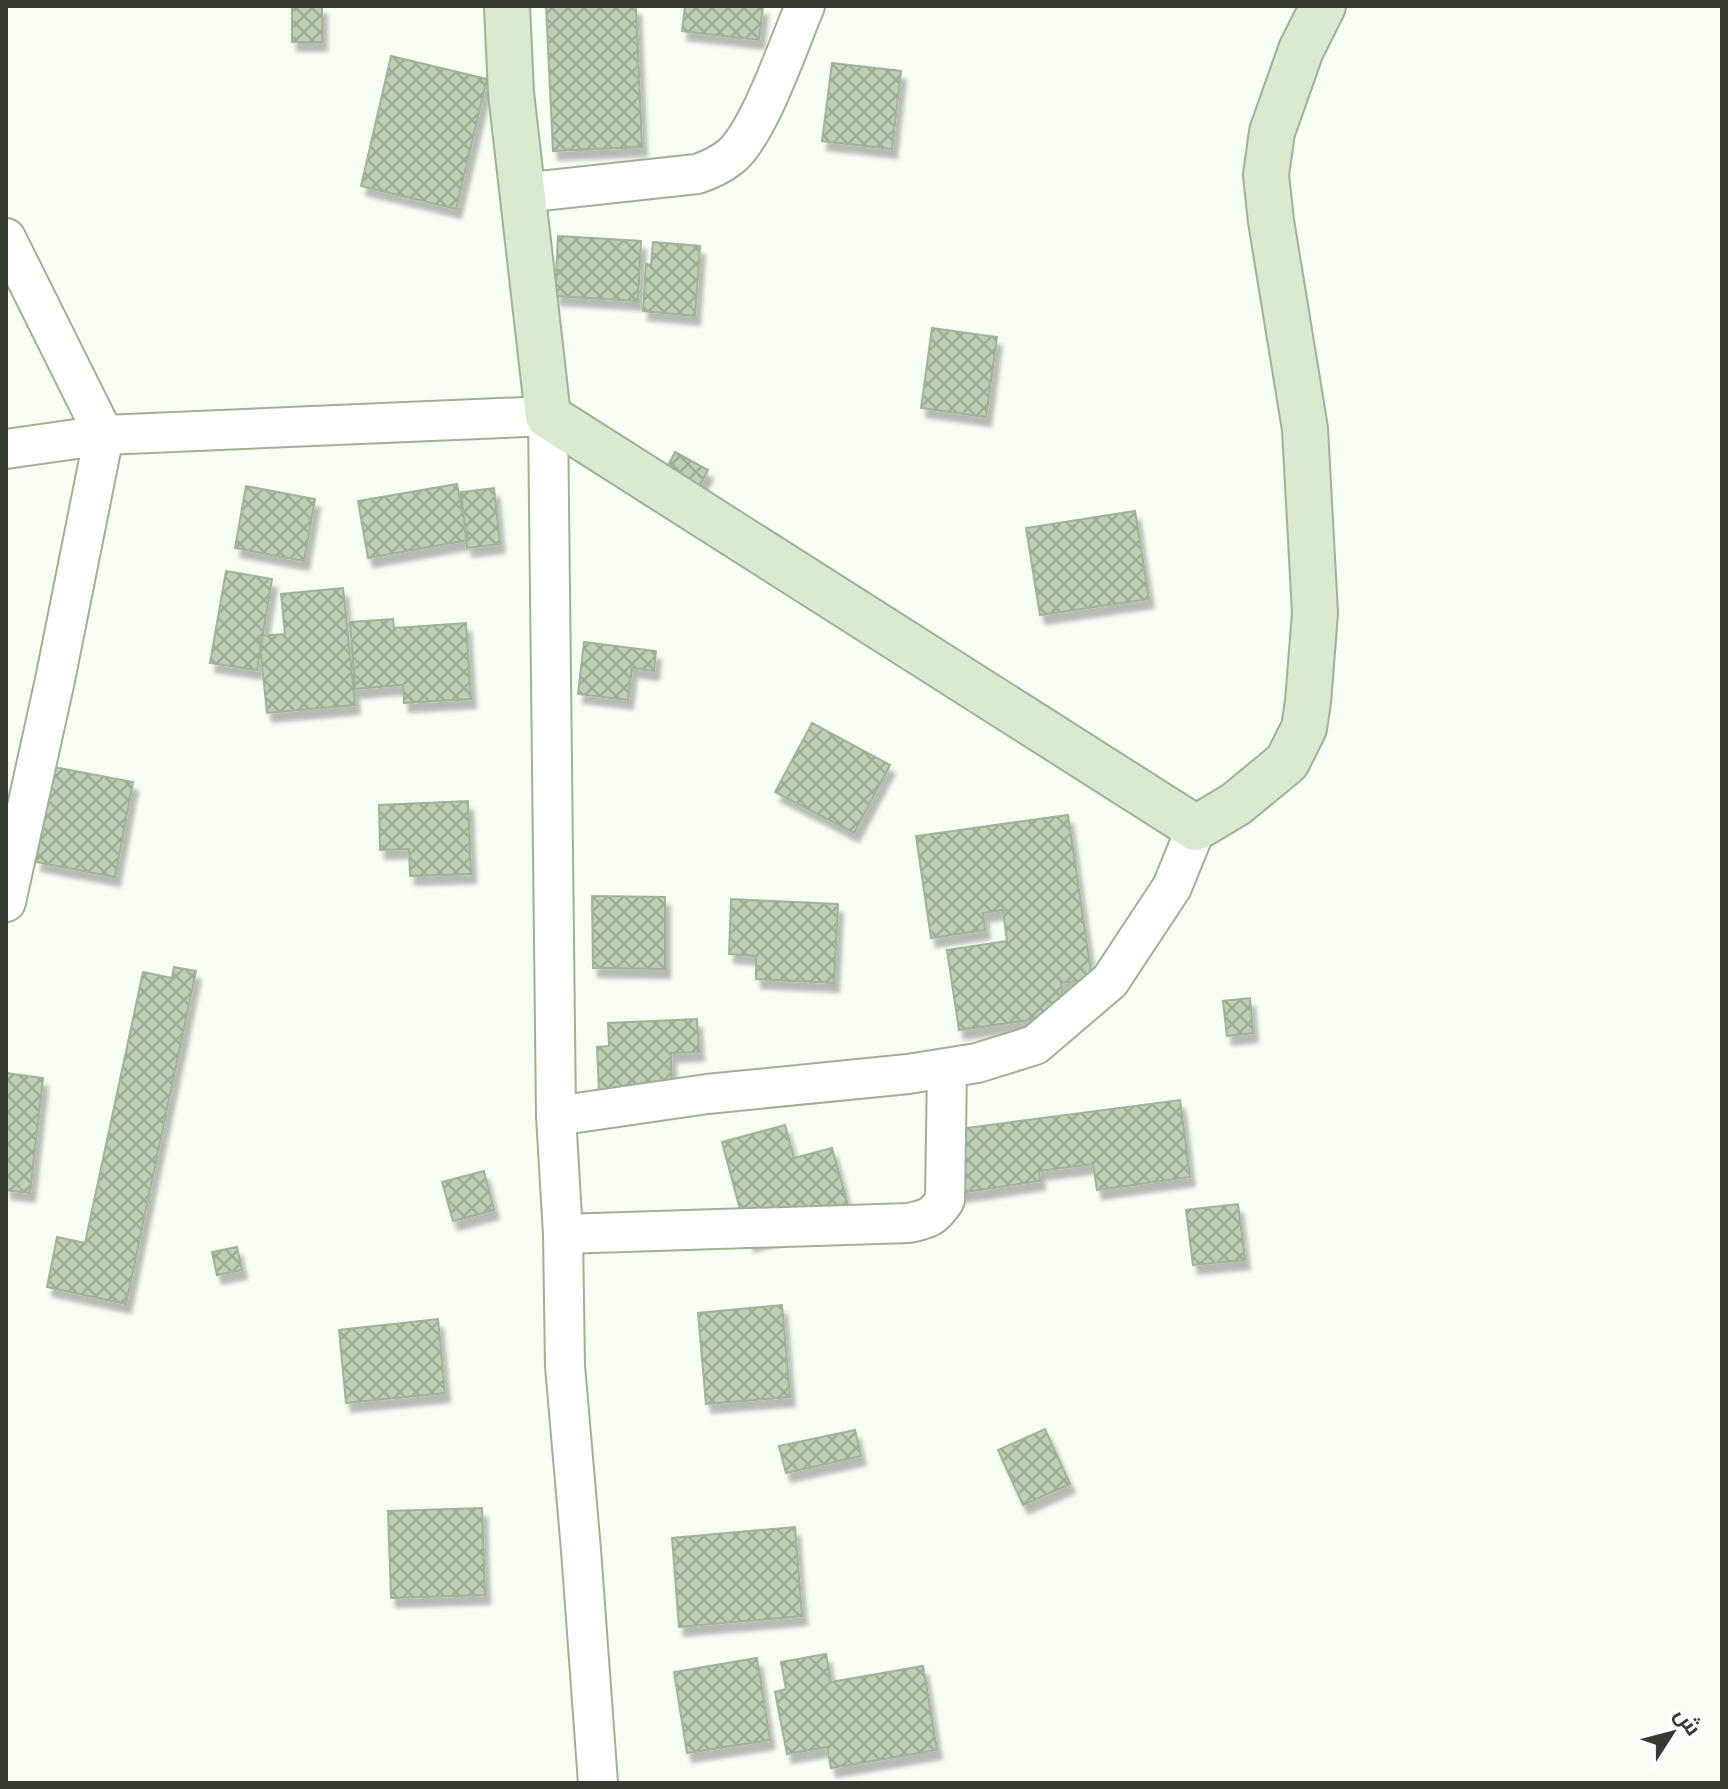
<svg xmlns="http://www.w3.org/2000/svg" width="1728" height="1789" font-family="'PT Serif',Cairo,serif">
  <defs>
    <pattern id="building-cross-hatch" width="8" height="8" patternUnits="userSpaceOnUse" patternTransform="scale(2)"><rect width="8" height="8" fill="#bccfb3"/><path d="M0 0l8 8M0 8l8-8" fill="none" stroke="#9aa992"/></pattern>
    <filter id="shadow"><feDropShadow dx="5" dy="9" stdDeviation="2" flood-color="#0004"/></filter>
  </defs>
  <rect width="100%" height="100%" fill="#f7fef3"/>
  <path fill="url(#building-cross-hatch)" stroke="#a0b297" stroke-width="2" filter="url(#shadow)" d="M292 6H322V42H292Z
    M546 6H636L642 147 553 151Z
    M685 6H763L759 40 682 31Z
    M391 56 487 79 456 209 361 186Z
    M832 63 901 71 892 149 822 141Z
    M558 236 641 241 638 301 555 296Z
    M653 242 700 246 695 316 643 311 646 264 651 265Z
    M932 328 997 337 986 417 921 408Z
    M675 452 708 470 694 497 661 479Z
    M457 484 468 540 368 558 358 501Z
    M246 486 315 499 304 561 235 548Z
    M494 488 500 544 467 548 461 492Z
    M1135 511 1149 599 1040 615 1026 528Z
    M226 571 272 579 257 670 210 663Z
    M343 588 355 705 267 713 259 636 285 634 281 594Z
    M393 619 394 628 466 623 471 699 404 703 403 685 355 689 350 622Z
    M584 642 656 651 654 671 632 668 628 700 578 694Z
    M812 723 890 765 854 833 775 792Z
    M54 767 133 782 115 877 36 862Z
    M468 801 471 874 410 876 409 849 380 850 379 805Z
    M1068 815 1092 979 1061 983 1065 1015 959 1030 947 950 1007 941 1003 910 983 913 985 930 931 938 916 836Z
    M592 896 665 897V969L593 968Z
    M731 899 838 904 834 983 756 979V956L729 954Z
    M174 967 196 971 126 1304 47 1287 57 1237 85 1243 143 972 172 978Z
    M1250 998 1253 1033 1227 1036 1223 1001Z
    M697 1019 699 1052 671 1053 672 1088 599 1092 597 1047 609 1046 608 1023Z
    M6 1073 43 1078 30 1193 6 1190Z
    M1180 1100 1190 1177 1097 1190 1093 1164 1039 1171 1040 1181 959 1193 951 1130Z
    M785 1125 794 1158 832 1148 851 1216 749 1243 722 1142Z
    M484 1171 494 1210 453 1221 442 1182Z
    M1238 1204 1245 1260 1193 1265 1186 1210Z
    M237 1247 242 1270 217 1275 212 1252Z
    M782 1305 790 1397 706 1404 698 1313Z
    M438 1319 445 1393 346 1403 339 1330Z
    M1045 1429 1070 1484 1023 1505 998 1450Z
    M855 1430 861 1456 786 1473 779 1446Z
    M482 1508 485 1595 391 1598 388 1511Z
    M795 1527 802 1616 679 1627 672 1538Z
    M826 1654 831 1682 923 1666 937 1750 831 1768 827 1747 787 1754 775 1692 786 1689 781 1662Z
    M757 1658 770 1740 687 1753 674 1672Z"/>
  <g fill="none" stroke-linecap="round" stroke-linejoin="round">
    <g stroke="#9fb195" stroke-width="42">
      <path id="street" d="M522 193 697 174C709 170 720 165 730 157 759 134 789 43 805 6
        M6 238 104 435 548 416 556 1116 707 1094 908 1074 977 1063 1035 1045 1110 981 1172 887 1196 828
        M6 449 104 435 55 680 6 902
        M556 1116 563 1234 565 1366 581 1550 598 1783
        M563 1234 909 1223C928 1219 934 1217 945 1200L947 1068"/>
    </g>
    <g stroke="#9fb195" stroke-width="48">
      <path id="secondary" d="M507 6 511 93 548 416 1196 828 1236 804 1287 762 1304 728 1308 702 1315 613 1305 429 1271 221 1266 175 1272 132 1301 50 1323 6"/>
    </g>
    <use href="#street" stroke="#fff" stroke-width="38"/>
    <use href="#secondary" stroke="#daead0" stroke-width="44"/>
  </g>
  <rect width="1728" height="1789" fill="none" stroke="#353c31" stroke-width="16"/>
  <g transform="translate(1672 1733) rotate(54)" stroke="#ffffff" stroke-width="6" paint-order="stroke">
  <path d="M0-6L14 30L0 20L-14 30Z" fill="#353c31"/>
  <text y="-12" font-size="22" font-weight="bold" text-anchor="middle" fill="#353c31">ش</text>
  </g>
</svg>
